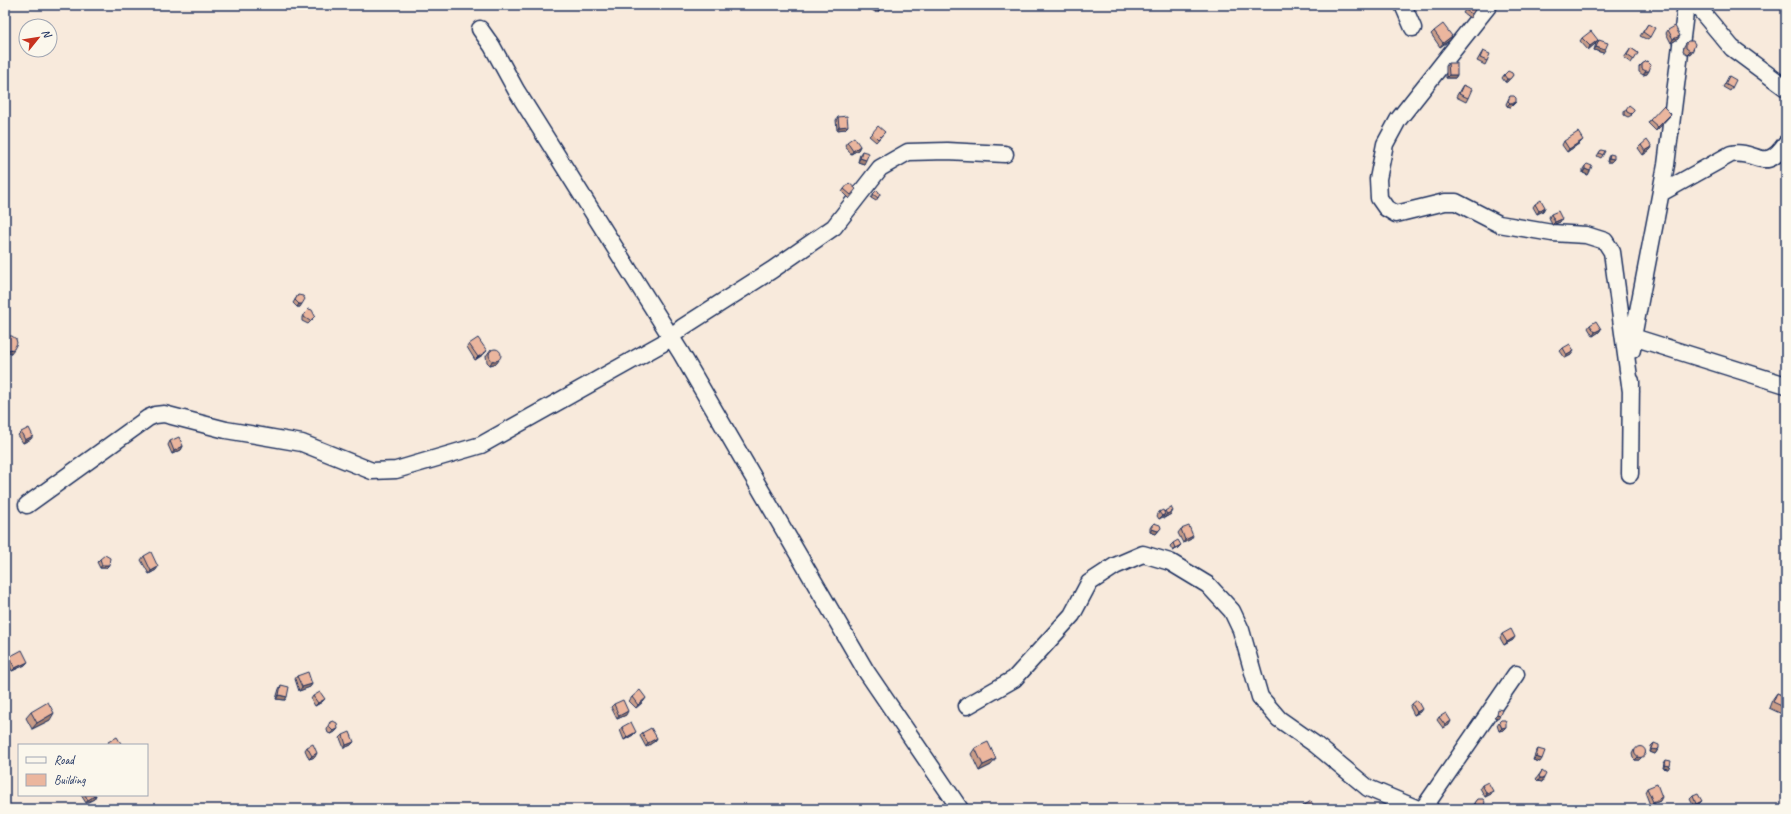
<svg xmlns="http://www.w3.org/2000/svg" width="1791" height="814" font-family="Caveat,sans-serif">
  <rect width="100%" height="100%" fill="#f8eadc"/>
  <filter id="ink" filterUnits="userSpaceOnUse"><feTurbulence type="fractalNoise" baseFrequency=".025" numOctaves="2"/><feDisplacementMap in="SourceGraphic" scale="8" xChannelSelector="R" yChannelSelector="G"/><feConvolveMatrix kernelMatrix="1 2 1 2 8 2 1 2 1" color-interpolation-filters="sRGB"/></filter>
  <g filter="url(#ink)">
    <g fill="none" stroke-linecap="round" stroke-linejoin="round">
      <g stroke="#1b2f5e" stroke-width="19">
        <path id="minor" d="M1403 5 1413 28
          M1489 5 1398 120 1385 144 1378 179 1379 198 1386 208 1396 214 1445 202H1456L1499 224 1552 233 1586 235 1605 241 1612 252 1631 392
          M1696 5 1732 48 1786 88
          M480 29 492 46 516 90 681 353 866 671 960 809
          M1661 193 1731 154C1757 149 1764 175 1786 143
          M1633 337 1786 385
          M1632 350 1633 337 1666 165 1686 5
          M1630 474 1631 381
          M27 505 148 418 155 415 164 414 226 430 302 443 372 471 396 470 481 445 663 343 683 327 772 270 834 227 880 168 908 152 947 151 1005 154
          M967 706 1014 679 1072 615 1089 583 1115 566 1143 554 1170 562 1208 585 1232 611 1241 630 1260 697 1279 719 1316 745 1368 788 1418 809
          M1423 809 1516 674"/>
      </g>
      <use href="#minor" stroke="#fbf7ec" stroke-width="16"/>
    </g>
    <path fill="#ca9d88" stroke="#1b2f5e" d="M873 5H882V6L878 12H875L872 10Z
      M1468 5H1478L1470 18 1463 13Z
      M1648 24 1650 37 1648 40 1640 36Z
      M1668 30 1678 39 1671 43 1666 33Z
      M1434 31 1450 40 1440 47 1431 34Z
      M1582 38 1596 43 1588 50 1580 41Z
      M1599 40 1603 53 1594 50 1596 43Z
      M1686 43 1691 53 1687 54 1683 51 1684 46Z
      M1631 48 1638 53 1631 63 1624 58Z
      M1483 51 1487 61 1485 65 1477 61 1481 54Z
      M1647 61V74L1643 75 1639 72V67L1642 64Z
      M1448 63 1457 75 1455 78H1446V66Z
      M1512 73 1507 82H1505L1502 78 1504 75Z
      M1729 76 1732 88 1730 91 1723 87 1727 80Z
      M1463 85 1468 98 1466 102 1456 97 1461 88Z
      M1510 96 1513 105 1511 107 1507 106 1506 104Z
      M1626 109 1632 115 1628 117 1624 115V112Z
      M1671 114 1656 131 1648 123 1650 120Z
      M838 117 848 126 845 129 837 130 836 120Z
      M885 132 876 142 869 136 872 133Z
      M1564 141 1580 143 1567 152 1562 145Z
      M847 142 860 146 858 150 851 154 845 145Z
      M1641 145 1652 147 1650 150 1643 155 1638 148Z
      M1601 150 1603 155 1601 158 1597 156Z
      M862 151 864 164 858 162 860 154Z
      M1610 154 1611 162H1607L1608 157Z
      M1585 166 1590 171 1588 175 1583 173V169Z
      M844 189 854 193 849 199 842 192Z
      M877 190 880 194 876 201 871 198Z
      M1535 204 1545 207 1543 211 1537 214 1533 207Z
      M1551 214 1560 222 1552 225 1549 217Z
      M298 295 300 307H297L293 303Z
      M304 314 313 319 308 324 302 321V317Z
      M1590 325 1601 329 1599 332 1593 336 1588 328Z
      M469 344 487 351 484 354 475 360 467 347Z
      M1563 348 1571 355 1565 358 1560 351Z
      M491 349 497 363 490 365 487 362 486 356Z
      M21 432 31 439 23 443 18 435Z
      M170 441 183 446 181 450 172 454 168 445Z
      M1165 511 1171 514 1164 518 1163 516 1159 519 1157 516 1159 512H1164Z
      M1152 525 1161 528 1156 534 1150 532V528Z
      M1181 529 1191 539 1183 543 1178 533Z
      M1173 543 1181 545 1178 548 1173 551 1170 546Z
      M144 556 156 570 149 574 141 560Z
      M100 559 109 565 106 568H100L97 562Z
      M1502 634 1513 640 1504 645 1500 638Z
      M9 657 25 665 12 671 7 660Z
      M297 676 312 684 310 687 299 691 295 679Z
      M281 685 285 700 276 699 279 689Z
      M1777 693 1786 697V716L1769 708 1772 700Z
      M313 696 322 702 315 706 311 699Z
      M632 697 644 701 636 708 629 701Z
      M614 704 626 715 617 719 611 707Z
      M1412 704 1420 712 1414 715 1410 707Z
      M31 712 50 720 32 729 26 718Z
      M1439 717 1449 725 1443 728 1437 720Z
      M330 722 335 732 331 734 328 733 327 730 328 726Z
      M1499 722 1503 730 1499 731 1497 725Z
      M622 727 633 735 624 740 620 730Z
      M642 733 657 738 655 741 646 747 640 736Z
      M343 735 351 745 344 748 340 738Z
      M1654 743 1659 748 1655 754 1650 752 1651 746Z
      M307 747 315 757 309 759 305 750Z
      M975 748 991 765 979 771 971 754Z
      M1538 749 1540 762 1533 760 1536 752Z
      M1634 750 1643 756 1639 760H1635L1633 758 1632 754Z
      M1666 760 1668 769 1663 768 1664 763Z
      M1542 771V782L1538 781 1536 779Z
      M1482 785 1491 794 1485 797 1480 788Z
      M1647 788 1660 801 1650 805 1645 792Z
      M81 795H96L94 799 86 803Z
      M1693 796 1702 801 1699 804 1694 807 1690 799Z
      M1478 799 1483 808V809H1474L1473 806Z
      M1303 806 1315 809H1301Z"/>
    <path fill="#a47f6f" stroke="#1b2f5e" d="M880 8 878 12H875L878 9Z
      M1452 36 1450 40 1440 47 1443 43Z
      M1680 36 1678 39 1671 43 1673 39Z
      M1598 40 1596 43 1588 50 1590 46Z
      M1596 47 1605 50 1603 53 1594 50Z
      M1693 50 1691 53 1687 54 1690 51Z
      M1646 71H1649L1647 74 1643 75Z
      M1449 75H1457L1455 78H1446Z
      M1513 75 1507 82H1505L1507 79Z
      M1516 102 1511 107 1507 106 1510 103Z
      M1671 114 1669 117 1656 131 1658 127Z
      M848 126 845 129 837 130 839 127Z
      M1583 140 1580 143 1567 152 1569 149Z
      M860 146 858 150 851 154 853 151Z
      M1652 147 1650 150 1643 155 1645 151Z
      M860 158 866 160 864 164 858 162Z
      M1609 158 1614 159 1611 162H1607Z
      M1585 169 1590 171 1588 175 1583 173Z
      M1545 207 1543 211 1537 214 1539 211Z
      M1562 219 1560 222 1552 225 1555 222Z
      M299 304H302L300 307H297Z
      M1601 329 1599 332 1593 336 1595 332Z
      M14 349 11 353H5L7 350Z
      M487 351 484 354 475 360 478 357Z
      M1574 351 1571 355 1565 358 1567 355Z
      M499 360 497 363 490 365 492 361Z
      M33 436 31 439 23 443 25 440Z
      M183 446 181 450 172 454 174 451Z
      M1173 511 1171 514 1164 518 1167 514Z
      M1165 514 1163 517 1159 519 1162 516Z
      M1152 529 1158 531 1156 534 1150 532Z
      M1193 536 1191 539 1183 543 1185 540Z
      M1181 545 1178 548 1173 551 1175 548Z
      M102 565H109L106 568H100Z
      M158 567 156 570 149 574 151 571Z
      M1515 637 1513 640 1504 645 1507 642Z
      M28 662 25 665 12 671 15 668Z
      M312 684 310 687 299 691 302 687Z
      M279 695 287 697 285 700 276 699Z
      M646 698 644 701 636 708 638 705Z
      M325 699 322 702 315 706 318 703Z
      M1422 709 1420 712 1414 715 1417 712Z
      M628 711 626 715 617 719 619 716Z
      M54 713 50 720 32 729 37 723Z
      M1497 714 1500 715 1498 718 1494 717Z
      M1451 721 1449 725 1443 728 1445 725Z
      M1506 727 1503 730 1499 731 1502 728Z
      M338 729 335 732 331 734 333 731Z
      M636 732 633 735 624 740 627 737Z
      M657 738 655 741 646 747 648 743Z
      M354 742 351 745 344 748 346 745Z
      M1659 748 1655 754 1650 752 1652 749Z
      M317 753 315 757 309 759 312 756Z
      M1646 753 1639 760H1635L1638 757Z
      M1536 757 1542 759 1540 762 1533 760Z
      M996 759 991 765 979 771 983 765Z
      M1665 765 1670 766 1668 769 1663 768Z
      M1540 778H1544L1542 782 1538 781Z
      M1493 791 1491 794 1485 797 1487 794Z
      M96 795 94 799 86 803 88 800Z
      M1662 797 1660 801 1650 805 1653 802Z
      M1702 801 1699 804 1694 807 1696 804Z"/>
    <path fill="#ebb69e" stroke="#1b2f5e" d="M874 5H882V6L880 8 878 9 874 7Z
      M1469 5H1478L1472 14 1465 10Z
      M1443 24 1452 36 1443 43 1434 31Z
      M1648 24 1655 28 1650 37 1643 32Z
      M1675 26 1680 36 1673 39 1668 30Z
      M1591 31 1598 40 1590 46 1582 38Z
      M1599 40 1608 43 1605 50 1596 47Z
      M1688 41H1693L1695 44 1693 50 1690 51 1686 48V43Z
      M1631 48 1638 53 1634 60 1627 55Z
      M1483 51 1490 54 1487 61 1480 58Z
      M1647 61 1651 65 1649 71H1646L1642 69V64Z
      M1448 63H1457V75H1449Z
      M1508 71 1512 73 1513 75 1510 79H1507L1504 75Z
      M1729 76 1736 80 1732 88 1725 84Z
      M1463 85 1472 89 1468 98 1459 94Z
      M1510 96H1514L1516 98V102L1514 103H1510L1508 101Z
      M1629 105 1634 109V111L1631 114 1627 112 1626 109Z
      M1663 106 1671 114 1658 127 1650 120Z
      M847 116 848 126 839 127 838 117Z
      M878 126 885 132 878 139 872 133Z
      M1578 132 1583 140 1569 149 1564 141Z
      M854 137 860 146 853 151 847 142Z
      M1647 140 1652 147 1645 151 1641 145Z
      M1601 150 1605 151 1603 155 1599 153Z
      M862 151 869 153 866 160 860 158Z
      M1610 154 1614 155V159L1609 158Z
      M1587 164 1592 166 1590 171 1585 169V166Z
      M849 183 856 189 851 195 844 189Z
      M877 190 880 194 878 198 873 194Z
      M1541 200 1545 207 1539 211 1535 204Z
      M1558 211 1562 219 1555 222 1551 214Z
      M298 295 303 296 305 299 302 304H299L295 300Z
      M309 309 312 310 315 316 310 321 304 317V314Z
      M1596 321 1601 329 1595 332 1590 325Z
      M7 336H12L16 339 17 343 14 349 7 350 5 349V337Z
      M478 338 487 351 478 357 469 344Z
      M1570 344 1574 351 1567 355 1563 348Z
      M489 355a6 6 0 1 1 12 0a6 6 0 1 1-12 0Z
      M29 428 33 436 25 440 21 432Z
      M179 437 183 446 174 451 170 441Z
      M1171 507 1173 511 1167 514 1165 511Z
      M1163 510 1165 514 1162 516 1159 512Z
      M1154 523 1160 525 1161 528 1158 531 1152 529V525Z
      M1189 526 1193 536 1185 540 1181 529Z
      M1178 540 1181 545 1175 548 1173 543Z
      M151 552 158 567 151 571 144 556Z
      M105 555 110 558 109 565H102L100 559Z
      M1511 629 1515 637 1507 642 1502 634Z
      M22 650 28 662 15 668 9 657Z
      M308 672 312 684 302 687 297 676Z
      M281 685 289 687 287 697 279 695Z
      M640 690 646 698 638 705 632 697Z
      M320 692 325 699 318 703 313 696Z
      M1777 693 1786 697V708L1773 702Z
      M623 700 628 711 619 716 614 704Z
      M1417 700 1422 709 1417 712 1412 704Z
      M48 702 54 713 37 723 31 712Z
      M1498 709 1502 710 1500 715 1497 714Z
      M1446 713 1451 721 1445 725 1439 717Z
      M1501 720H1505L1506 722V727L1502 728 1499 722Z
      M333 721 337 723 338 729 333 731 329 727 330 722Z
      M631 722 636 732 627 737 622 727Z
      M651 728 657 738 648 743 642 733Z
      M350 732 354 742 346 745 343 735Z
      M117 737 122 745H110L108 742Z
      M988 742 996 759 983 765 975 748Z
      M1654 743 1659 745V748L1657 750 1652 749Z
      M313 744 317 753 312 756 307 747Z
      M1634.5 752a5.5 5.5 0 1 1 11 0a5.5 5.5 0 1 1-11 0Z
      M1538 749 1545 751 1542 759 1536 757Z
      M1666 760 1671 761 1670 766 1665 765Z
      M1542 771 1546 774 1544 778H1540L1539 776Z
      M1488 782 1493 791 1487 794 1482 785Z
      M1657 784 1662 797 1653 802 1647 788Z
      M1698 794 1702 801 1696 804 1693 796Z
      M85 795H96L88 800Z
      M1478 799H1483L1485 802 1483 808H1478L1476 806 1475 803Z
      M1311 801 1315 809H1305L1303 806Z"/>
  </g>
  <rect width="1791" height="814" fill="none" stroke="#fbf7ec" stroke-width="20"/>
  <rect x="10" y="10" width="1771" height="794" fill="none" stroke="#1b2f5e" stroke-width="1.5" filter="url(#ink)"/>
  <rect x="18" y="744" width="130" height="52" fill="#fbf7ec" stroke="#a1a7b3"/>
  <rect x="26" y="757" width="20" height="6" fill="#fbf7ec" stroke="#a1a7b3"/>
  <text x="54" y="764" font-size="12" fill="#1b2f5e">Road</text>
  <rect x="26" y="774" width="20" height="12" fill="#ebb69e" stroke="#a1a7b3"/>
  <text x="54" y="784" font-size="12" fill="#1b2f5e">Building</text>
  <g transform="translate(38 38) rotate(60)"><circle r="19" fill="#fbf7ec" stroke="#a1a7b3"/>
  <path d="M0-3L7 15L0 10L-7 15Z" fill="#c8321e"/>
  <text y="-6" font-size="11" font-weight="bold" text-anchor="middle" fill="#1b2f5e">N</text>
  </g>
</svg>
